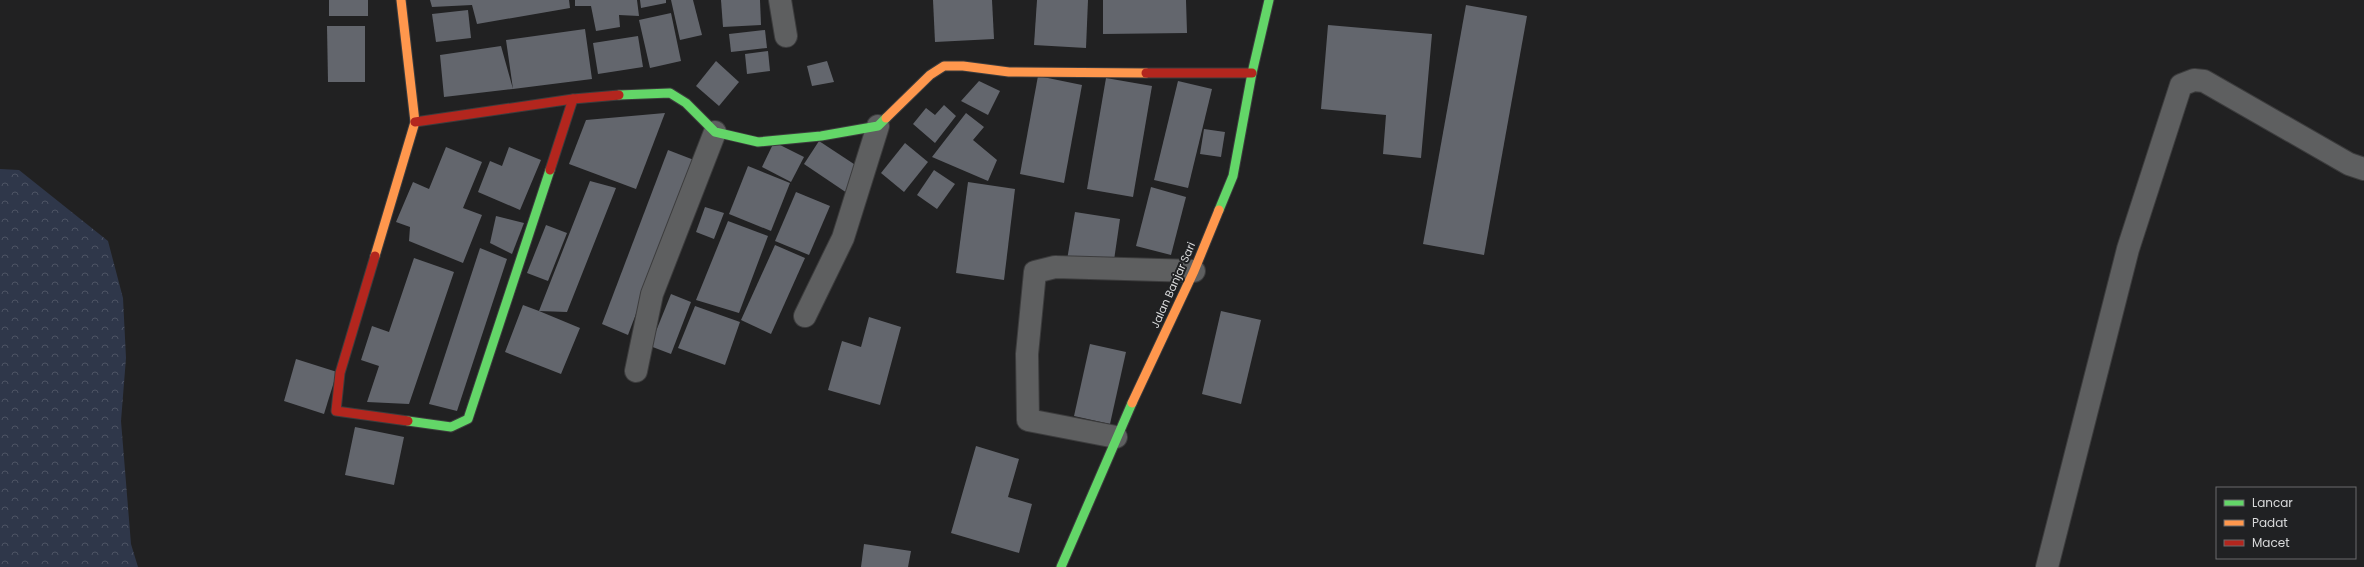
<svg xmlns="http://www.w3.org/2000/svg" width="2364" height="567" font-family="Poppins,sans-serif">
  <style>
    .forest { fill: url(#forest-crowns) }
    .building { fill: #63666d }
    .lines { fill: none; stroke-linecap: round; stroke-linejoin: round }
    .street-casing { stroke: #3c3c3d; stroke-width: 24 }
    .fast-casing { stroke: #3c3c3d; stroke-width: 11 }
    .slow-casing { stroke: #3c3c3d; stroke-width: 11 }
    .jam-casing { stroke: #3c3c3d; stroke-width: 11 }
    .street { stroke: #5e5f60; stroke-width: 22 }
    .fast { stroke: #63d668; stroke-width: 9 }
    .slow { stroke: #ff974d; stroke-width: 9 }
    .jam { stroke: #b3261e; stroke-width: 9 }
    .labels { text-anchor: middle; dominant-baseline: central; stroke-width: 4; stroke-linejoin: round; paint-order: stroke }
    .street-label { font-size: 11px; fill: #d9dadb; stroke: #202123 }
  </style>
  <defs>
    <pattern id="forest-crowns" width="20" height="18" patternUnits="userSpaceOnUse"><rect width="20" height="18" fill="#2f374a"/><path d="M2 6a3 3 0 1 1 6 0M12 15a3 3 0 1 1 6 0" fill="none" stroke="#4d5364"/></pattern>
  </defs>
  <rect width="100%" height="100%" fill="#212122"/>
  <path class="forest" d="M 0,169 L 19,170 L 108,241 L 123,298 L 126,358 L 121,421 L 131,544 L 138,567 L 0,567 Z"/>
  <g class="building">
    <rect x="329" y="0" width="39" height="16"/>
    <path d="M 430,0 L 569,0 L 570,8 L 477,24 L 472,5 L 432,7 Z"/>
    <path d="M 575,0 L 637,0 L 639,16 L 619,15 L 620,27 L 596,31 L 591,6 L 575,6 Z"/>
    <path d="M 640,0 L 666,0 L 666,3 L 641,8 Z"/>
    <path d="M 671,0 L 693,0 L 702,35 L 680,40 Z"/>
    <path d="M 721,0 L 760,0 L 761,25 L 723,27 Z"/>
    <path d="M 933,0 L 992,0 L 994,39 L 935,42 Z"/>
    <path d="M 1037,0 L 1088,0 L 1086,48 L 1034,45 Z"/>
    <path d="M 1103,0 L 1186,0 L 1187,33 L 1103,34 Z"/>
    <path d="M 1466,5 L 1527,16 L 1484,255 L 1423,244 Z"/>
    <path d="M 468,10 L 471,38 L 436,42 L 432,14 Z"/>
    <path d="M 671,13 L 681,61 L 650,68 L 639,20 Z"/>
    <path d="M 1328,25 L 1432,34 L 1421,158 L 1383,154 L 1386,115 L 1321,109 Z"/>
    <path d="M 327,26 L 365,26 L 365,82 L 328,82 Z"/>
    <path d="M 585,29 L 592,79 L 513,89 L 444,97 L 440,55 L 501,46 L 513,89 L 506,40 Z"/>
    <path d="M 765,30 L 767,48 L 731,52 L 729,34 Z"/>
    <path d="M 638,36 L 643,67 L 598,74 L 593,43 Z"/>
    <path d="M 768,51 L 770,71 L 747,74 L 745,54 Z"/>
    <path d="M 716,61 L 739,82 L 719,106 L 696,86 Z"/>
    <path d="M 827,61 L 834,82 L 812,86 L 807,66 Z"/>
    <path d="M 1038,76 L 1082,85 L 1064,183 L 1020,174 Z"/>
    <path d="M 1106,78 L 1152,86 L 1133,197 L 1087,189 Z"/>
    <path d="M 979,81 L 1000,91 L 988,115 L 961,101 Z"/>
    <path d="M 1178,81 L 1212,89 L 1188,188 L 1154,180 Z"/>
    <path d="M 944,105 L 956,116 L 935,143 L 913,124 L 926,108 L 935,115 Z"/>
    <path d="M 665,113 L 636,189 L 569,164 L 586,120 Z"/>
    <path d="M 966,113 L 984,127 L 973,140 L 997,160 L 988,181 L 932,157 Z"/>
    <path d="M 1204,129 L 1225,132 L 1221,157 L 1200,154 Z"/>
    <path d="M 819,141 L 863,170 L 847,193 L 804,164 Z"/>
    <path d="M 774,142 L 804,157 L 791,182 L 762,167 Z"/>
    <path d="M 905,143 L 928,162 L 904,192 L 881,173 Z"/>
    <path d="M 446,147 L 482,162 L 463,208 L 482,215 L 463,263 L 409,241 L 410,227 L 396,222 L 413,182 L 429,189 Z"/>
    <path d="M 509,147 L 541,160 L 520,210 L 478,192 L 490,161 L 502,166 Z"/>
    <path d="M 668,150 L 694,160 L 628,335 L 602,324 Z"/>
    <path d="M 748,166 L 790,183 L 771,231 L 729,214 Z"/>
    <path d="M 934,170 L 955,184 L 937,209 L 917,195 Z"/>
    <path d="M 590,181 L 616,188 L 567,312 L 539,311 L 580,328 L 561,374 L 505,352 L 523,305 L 539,311 Z"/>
    <path d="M 968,182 L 1015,189 L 1004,280 L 956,273 Z"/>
    <path d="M 1151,187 L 1186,197 L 1171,255 L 1136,246 Z"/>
    <path d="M 796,192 L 830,206 L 809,255 L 775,241 Z"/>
    <path d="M 705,207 L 724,213 L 714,239 L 696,232 Z"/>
    <path d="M 1075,212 L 1120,219 L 1113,267 L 1067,260 Z"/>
    <path d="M 496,216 L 524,223 L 512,254 L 490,243 Z"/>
    <path d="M 728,221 L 768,236 L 739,313 L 696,300 Z"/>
    <path d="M 546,225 L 567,233 L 548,281 L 527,273 Z"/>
    <path d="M 775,245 L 805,258 L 771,334 L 741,320 Z"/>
    <path d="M 480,248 L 507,259 L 457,411 L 429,404 Z"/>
    <path d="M 414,258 L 454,272 L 409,404 L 367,402 L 379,366 L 361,360 L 372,326 L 389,332 Z"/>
    <path d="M 671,294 L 691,302 L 671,354 L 650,346 Z"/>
    <path d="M 695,306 L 740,322 L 725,365 L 678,348 Z"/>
    <path d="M 1221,311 L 1261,320 L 1241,404 L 1202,394 Z"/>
    <path d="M 869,317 L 901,327 L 880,405 L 828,390 L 842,341 L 861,347 Z"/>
    <path d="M 1090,344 L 1126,352 L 1110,424 L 1074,416 Z"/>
    <path d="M 296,359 L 337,372 L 324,414 L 284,401 Z"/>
    <path d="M 355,427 L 404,437 L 394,485 L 345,475 Z"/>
    <path d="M 976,446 L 1019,459 L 1008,497 L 1032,504 L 1019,553 L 951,533 Z"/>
    <path d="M 864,544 L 911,551 L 908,567 L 861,567 Z"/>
  </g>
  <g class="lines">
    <g class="street-casing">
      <g id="street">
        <path d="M 780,0 L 786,36"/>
        <path d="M 805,316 L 843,238 L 878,126"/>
        <path d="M 636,371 L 652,294 L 715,132"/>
        <path d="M 1116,437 L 1028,420 L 1027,354 L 1035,272 L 1055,267 L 1194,271"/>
        <path d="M 2047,567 L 2128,249 L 2181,85 L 2194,80 L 2204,81 L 2349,164 L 2364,169"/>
      </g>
    </g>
    <g class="fast-casing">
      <g id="fast">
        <path d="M 619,95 L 670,93 L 686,103 L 715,132 L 758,142 L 821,136 L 878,126 L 886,118"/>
        <path d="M 1219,210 L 1233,176 L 1252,73 L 1269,0"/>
        <path d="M 408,421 L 451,427 L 468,419 L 550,170"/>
        <path d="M 1061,567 L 1132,403"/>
      </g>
    </g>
    <g class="slow-casing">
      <g id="slow">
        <path d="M 886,118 L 930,75 L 944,66 L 963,66 L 1009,72 L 1146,73"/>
        <path d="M 375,256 L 415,122 L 401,0"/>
        <path d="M 1132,403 L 1194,271 L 1219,210"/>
      </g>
    </g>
    <g class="jam-casing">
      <g id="jam">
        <path d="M 1146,73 L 1252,73"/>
        <path d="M 415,122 L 573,99 L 619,95"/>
        <path d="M 550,170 L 573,99"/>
        <path d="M 375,256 L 340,373 L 336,411 L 408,421"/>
      </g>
    </g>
    <use href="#street" class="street"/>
    <use href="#fast" class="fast"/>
    <use href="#slow" class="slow"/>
    <use href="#jam" class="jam"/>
  </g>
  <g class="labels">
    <g class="street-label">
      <text transform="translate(1173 285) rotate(-66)">Jalan Banjar Sari</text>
    </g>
  </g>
  <rect x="2216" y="487" width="140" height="72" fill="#202123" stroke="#6a6b6d"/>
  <rect x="2224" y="500" width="20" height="6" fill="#63d668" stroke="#6a6b6d"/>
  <text x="2252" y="507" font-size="12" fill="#d9dadb">Lancar</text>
  <rect x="2224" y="520" width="20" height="6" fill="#ff974d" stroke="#6a6b6d"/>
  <text x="2252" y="527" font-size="12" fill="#d9dadb">Padat</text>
  <rect x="2224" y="540" width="20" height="6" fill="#b3261e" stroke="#6a6b6d"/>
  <text x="2252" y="547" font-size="12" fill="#d9dadb">Macet</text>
</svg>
